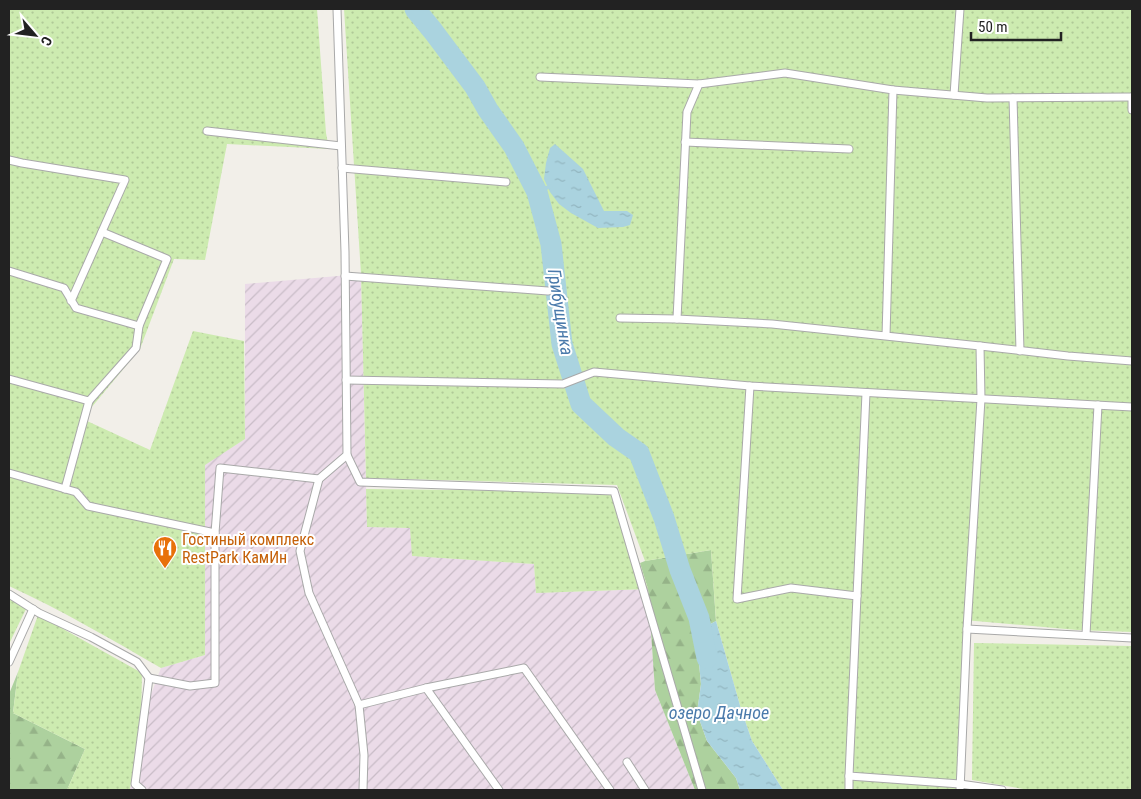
<svg xmlns="http://www.w3.org/2000/svg" width="1141" height="799" font-family="'Roboto Condensed',sans-serif">
  <style>
    .industrial { fill: url(#industrial-furrows) }
    .forest { fill: url(#forest-firs) }
    .garden { fill: url(#garden-dots) }
    .water { fill: url(#water-ripples) }
    .lines { fill: none; stroke-linecap: round; stroke-linejoin: round }
    .stream { stroke: #aad3df; stroke-width: 4 }
    .river { stroke: #aad3df; stroke-width: 21 }
    .lane-casing { stroke: #a9a9a9; stroke-width: 9 }
    .lane { stroke: #fff; stroke-width: 7 }
    .labels { text-anchor: middle; dominant-baseline: central; stroke-width: 4; stroke-linejoin: round; paint-order: stroke }
    .food-label { font-size: 16px; fill: #c56008; stroke: #fff; text-anchor: start }
    .water-label { font-size: 18px; font-style: italic; fill: #4a7aab; stroke: #fff }
  </style>
  <defs>
    <pattern id="industrial-furrows" width="10" height="10" patternUnits="userSpaceOnUse" patternTransform="scale(1.25)"><rect width="10" height="10" fill="#ebdbe8"/><path d="M-1 1l2-2M0 10L10 0M9 11l2-2" fill="none" stroke="#c9bcc7"/></pattern>
    <pattern id="forest-firs" width="22" height="20" patternUnits="userSpaceOnUse" patternTransform="scale(1.25)"><rect width="22" height="20" fill="#add19e"/><path d="M5 1l3.5 6h-7zM16 11l3.5 6h-7z" fill="#95b388"/></pattern>
    <pattern id="garden-dots" width="8" height="8" patternUnits="userSpaceOnUse" patternTransform="scale(1.25)"><rect width="8" height="8" fill="#cdebb0"/><path d="M2 2h.1M6 6h.1" fill="none" stroke="#b0c997" stroke-width="1.8" stroke-linecap="round"/></pattern>
    <pattern id="water-ripples" width="26" height="14" patternUnits="userSpaceOnUse" patternTransform="scale(1.25)"><rect width="26" height="14" fill="#aad3df"/><path d="M2 4q2-2 4 0t4 0M15 11q2-2 4 0t4 0" fill="none" stroke="#92b5bf"/></pattern>
  </defs>
  <rect width="100%" height="100%" fill="#f2efe9"/>
  <path class="industrial" d="M 361,274 L 367,527 L 411,528 L 413,556 L 534,564 L 536,593 L 648,589 L 655,690 L 695,790 L 130,789 L 141,721 L 161,668 L 205,655 L 205,464 L 245,439 L 245,284 Z"/>
  <g class="forest">
    <path d="M 711,550 L 716,621 L 696,632 L 701,684 L 697,713 L 707,741 L 736,778 L 740,790 L 695,790 L 655,690 L 648,589 L 640,563 L 645,561 Z"/>
    <path d="M 18,672 L 13,713 L 85,749 L 67,790 L 9,790 L 9,694 Z"/>
  </g>
  <g class="garden">
    <path d="M 9,9 L 317,9 L 326,133 L 329,149 L 227,144 L 205,260 L 174,259 L 140,349 L 91,408 L 87,421 L 150,450 L 193,331 L 244,341 L 245,439 L 205,465 L 205,655 L 161,668 C 111,639 61,610 9,586 Z"/>
    <path d="M 344,9 L 1132,9 L 1132,632 L 1077,630 L 964,620 L 959,790 L 783,790 L 752,741 L 741,709 L 716,621 L 711,550 L 645,561 L 617,485 L 366,478 L 361,274 Z"/>
    <path d="M 366,489 L 564,491 L 612,495 L 634,545 L 648,589 L 536,593 L 534,564 L 412,556 L 410,528 L 367,527 Z"/>
    <path d="M 9,599 L 27,607 L 9,644 Z"/>
    <path d="M 38,615 L 142,673 L 141,721 L 130,789 L 131,790 L 67,790 L 85,749 L 13,713 L 18,672 Z"/>
    <path d="M 974,643 L 1132,646 L 1132,790 L 1029,790 L 972,780 Z"/>
  </g>
  <g class="water">
    <path d="M 555,144 L 583,169 L 604,211 L 627,211 L 633,215 L 630,225 L 623,227 L 598,228 L 571,213 L 559,204 L 550,192 L 544,179 L 546,163 L 550,148 Z"/>
    <path d="M 716,621 L 741,709 L 752,741 L 783,790 L 740,790 L 736,778 L 707,741 L 697,713 L 701,684 L 696,632 Z"/>
  </g>
  <g class="lines">
    <path class="stream" d="M 537,192 L 551,186"/>
    <path class="river" d="M 415,9 L 433,31 L 475,87 L 488,110 L 514,147 L 537,192 L 551,244 L 562,344 L 581,404 L 616,437 L 639,453 L 664,518 L 680,570 L 699,618 L 707,658"/>
    <g class="lane-casing">
      <g id="lane">
        <path d="M 337,9 L 345,252 L 347,455 L 319,479 L 300,551 L 309,593 L 359,705 L 364,755 L 363,790"/>
        <path d="M 540,77 L 699,84"/>
        <path d="M 893,90 L 987,98 L 1132,97"/>
        <path d="M 954,95 L 960,9"/>
        <path d="M 1132,97 L 1132,110"/>
        <path d="M 1013,98 L 1020,351"/>
        <path d="M 207,131 L 341,146"/>
        <path d="M 685,142 L 849,149"/>
        <path d="M 9,160 L 22,163 L 125,180 L 71,301"/>
        <path d="M 342,168 L 506,182"/>
        <path d="M 102,232 L 167,259 L 139,326"/>
        <path d="M 9,271 L 64,288 L 76,308 L 139,326 L 136,348 L 89,401 L 9,379"/>
        <path d="M 345,276 L 548,291"/>
        <path d="M 620,318 L 677,319"/>
        <path d="M 886,336 L 893,90 L 785,73 L 699,84 L 687,112 L 677,319 L 772,324 L 980,346 L 981,399 L 967,629 L 960,790"/>
        <path d="M 980,346 L 1068,356 L 1132,361"/>
        <path d="M 346,380 L 563,384 L 594,372 L 750,386 L 1132,407"/>
        <path d="M 750,386 L 737,599 L 791,588 L 857,596"/>
        <path d="M 866,393 L 849,776 L 960,784 L 1002,790"/>
        <path d="M 347,455 L 360,482 L 614,491 L 702,790"/>
        <path d="M 9,473 L 76,492 L 88,506 L 215,533"/>
        <path d="M 65,489 L 89,401"/>
        <path d="M 9,594 L 39,613 L 91,637 L 137,662 L 149,678"/>
        <path d="M 967,629 L 1132,638"/>
        <path d="M 1086,635 L 1098,405"/>
        <path d="M 9,662 L 33,609"/>
        <path d="M 359,705 L 426,688"/>
        <path d="M 627,762 L 645,790"/>
        <path d="M 142,790 L 135,784 L 149,678 L 190,686 L 215,683 L 215,533 L 220,468 L 319,479"/>
        <path d="M 499,790 L 426,688 L 524,668 L 610,790"/>
        <path d="M 849,790 L 849,776"/>
      </g>
    </g>
    <use href="#lane" class="lane"/>
  </g>
  <defs>
    <g id="restaurant-pin" transform="scale(1.25)"><path d="M0 17L-7.5 6A9.5 9.5 0 1 1 7.5 6Z" fill="#e8710a" stroke="#fff"/><path d="M-5-6h1v4h1v-4h1v4h1v-4h1v5L-1.5 .5V6h-2V.5L-5-1ZM5-6V6H3V1.5H1.5Q1.5-4 5-6Z" fill="#fff"/></g>
  </defs>
  <g fill-rule="evenodd">
    <use href="#restaurant-pin" x="165" y="548"/>
  </g>
  <g class="labels">
    <g class="food-label">
      <text x="182" y="539">Гостиный комплекс<tspan x="182" dy="18">RestPark КамИн</tspan></text>
    </g>
    <g class="water-label">
      <text transform="translate(561 312) rotate(81)">Грибущинка</text>
      <text x="719" y="712">озеро Дачное</text>
    </g>
  </g>
  <rect width="1141" height="799" fill="none" stroke="#222222" stroke-width="20"/>
  <g transform="translate(35 35) rotate(118)" stroke="#ffffff" stroke-width="4" paint-order="stroke">
  <path d="M0-4L9 19L0 12L-9 19Z" fill="#222222"/>
  <text y="-8" font-size="14" font-weight="bold" text-anchor="middle" fill="#222222">С</text>
  </g>
  <path d="M971 32v8h90v-8" fill="none" stroke="#222222" stroke-width="2.5"/>
  <text x="978" y="32" font-size="15" fill="#222222" stroke="#ffffff" stroke-width="4" paint-order="stroke">50 m</text>
</svg>
